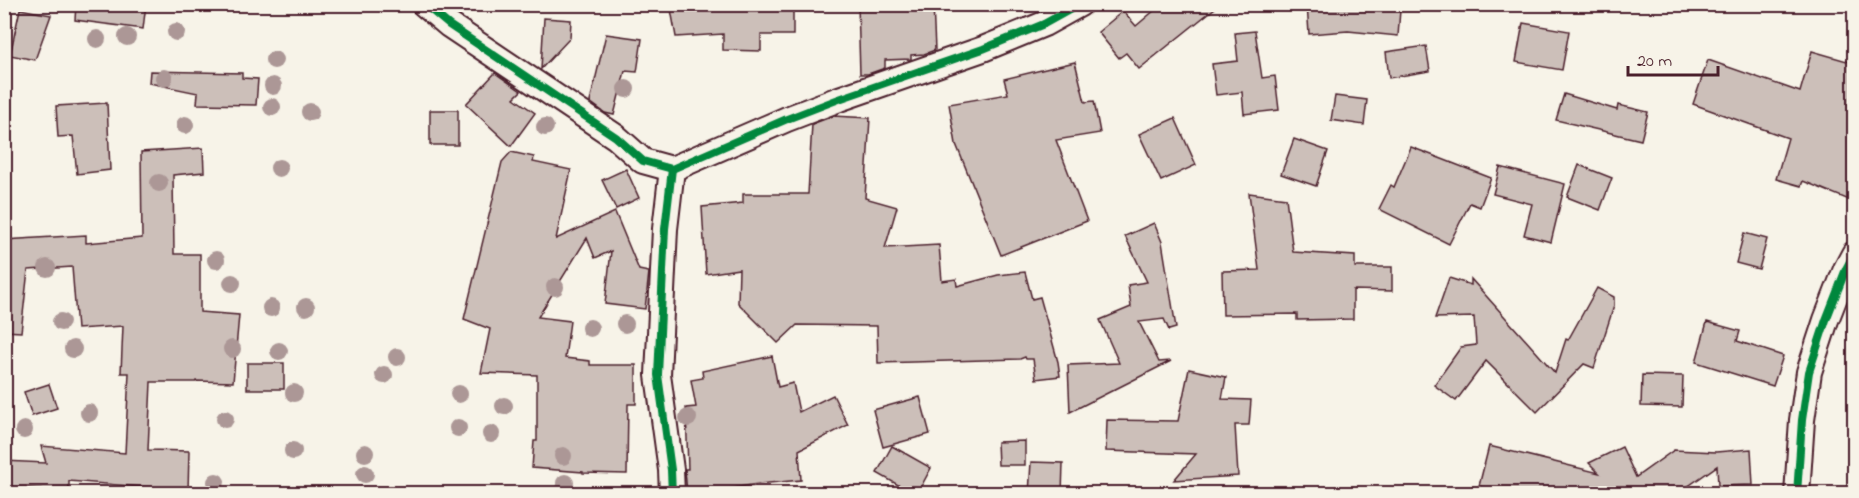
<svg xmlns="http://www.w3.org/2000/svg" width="1859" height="498" font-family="'Indie Flower',sans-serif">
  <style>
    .building { fill: #ccbfb9; stroke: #4a1f2b; stroke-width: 1.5 }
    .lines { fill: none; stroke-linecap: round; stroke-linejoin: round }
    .street-casing { stroke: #4a1f2b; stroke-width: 28 }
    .street { stroke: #f7f3e8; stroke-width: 24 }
    .cycleway-casing { stroke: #f7f3e8; stroke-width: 11 }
    .cycleway { stroke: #00873e; stroke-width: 8 }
    .tree { fill: #ac9796 }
  </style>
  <rect width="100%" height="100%" fill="#f7f3e8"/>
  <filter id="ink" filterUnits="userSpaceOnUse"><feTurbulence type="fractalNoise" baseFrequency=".0167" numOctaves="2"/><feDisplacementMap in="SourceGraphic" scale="12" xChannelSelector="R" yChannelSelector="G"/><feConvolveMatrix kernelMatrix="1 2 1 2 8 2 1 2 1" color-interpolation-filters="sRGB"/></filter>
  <g filter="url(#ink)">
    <g class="building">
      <path d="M 76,4 L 146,4 L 143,29 L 75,20 Z"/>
      <path d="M 670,4 L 793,4 L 793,35 L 761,35 L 761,51 L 723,50 L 723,34 L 676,37 Z"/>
      <path d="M 858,4 L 933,4 L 935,50 L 924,54 L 911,55 L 911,59 L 885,60 L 885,68 L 868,74 L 860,74 Z"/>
      <path d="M 1162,4 L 1220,4 L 1139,69 L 1126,53 L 1119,58 L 1098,32 L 1123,11 L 1136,26 Z"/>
      <path d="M 1307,4 L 1360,4 L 1360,6 L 1400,10 L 1398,36 L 1348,31 L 1309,34 Z"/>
      <path d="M 20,9 L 51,15 L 35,60 L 10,55 Z"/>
      <path d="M 544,18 L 571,20 L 570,38 L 541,69 Z"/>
      <path d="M 1523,23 L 1569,31 L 1562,70 L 1516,62 Z"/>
      <path d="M 1255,31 L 1262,78 L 1275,76 L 1279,110 L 1244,114 L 1242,92 L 1216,95 L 1212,64 L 1238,61 L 1235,33 Z"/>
      <path d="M 606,34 L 642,39 L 637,72 L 625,71 L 614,115 L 605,113 L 590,102 Z"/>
      <path d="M 1426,46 L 1430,71 L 1389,78 L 1386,52 Z"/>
      <path d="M 1812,51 L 1854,63 L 1854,202 L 1803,181 L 1801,186 L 1776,179 L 1788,138 L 1693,104 L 1708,60 L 1800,92 Z"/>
      <path d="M 1075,62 L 1085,102 L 1094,101 L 1100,133 L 1056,140 L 1087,221 L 1001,255 L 956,144 L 949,104 L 1008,94 L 1004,79 Z"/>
      <path d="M 150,71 L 242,73 L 242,78 L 258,79 L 256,105 L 197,104 L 198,93 L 149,83 Z"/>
      <path d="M 495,73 L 521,91 L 514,98 L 535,113 L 511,146 L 466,104 Z"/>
      <path d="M 1564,94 L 1617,110 L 1618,105 L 1648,112 L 1641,140 L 1556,120 Z"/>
      <path d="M 1335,96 L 1367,100 L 1364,125 L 1331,120 Z"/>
      <path d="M 107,103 L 110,170 L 77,174 L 73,136 L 58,137 L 56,106 Z"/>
      <rect x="430" y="110" width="28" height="35"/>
      <path d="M 833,116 L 870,118 L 865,198 L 897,207 L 885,248 L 939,245 L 942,281 L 956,279 L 957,286 L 998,275 L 1025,272 L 1032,299 L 1040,297 L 1058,362 L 1060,376 L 1036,379 L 1033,359 L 1026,359 L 1025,357 L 1020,359 L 878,363 L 877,326 L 797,325 L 778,343 L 738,303 L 739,269 L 706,274 L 702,207 L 743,203 L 743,194 L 808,194 L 812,124 Z"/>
      <path d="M 1175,118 L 1196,165 L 1161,181 L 1139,134 Z"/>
      <path d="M 1294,139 L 1328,151 L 1316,186 L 1281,174 Z"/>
      <path d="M 1411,147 L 1491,178 L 1480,207 L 1470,203 L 1449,244 L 1379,209 L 1391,185 L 1394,187 Z"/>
      <path d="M 203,148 L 204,172 L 173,175 L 174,254 L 200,254 L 200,312 L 239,315 L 233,382 L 196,381 L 196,382 L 151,382 L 148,450 L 189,451 L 188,492 L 154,491 L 154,488 L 69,481 L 69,494 L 41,494 L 41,489 L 4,487 L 4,461 L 46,463 L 41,446 L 125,453 L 129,373 L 121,373 L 123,326 L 77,329 L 72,267 L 28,270 L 21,332 L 4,331 L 4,240 L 86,235 L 86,243 L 142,238 L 141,152 Z"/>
      <path d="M 511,152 L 534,157 L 533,162 L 571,170 L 556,239 L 615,212 L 639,270 L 649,272 L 645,309 L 605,304 L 611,251 L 595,258 L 587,238 L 538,317 L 570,321 L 565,358 L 590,361 L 590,365 L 636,365 L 636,404 L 628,404 L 627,474 L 583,473 L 583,472 L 532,468 L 534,441 L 537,441 L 537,375 L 481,373 L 490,329 L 464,319 L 502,162 Z"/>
      <path d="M 1579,165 L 1612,178 L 1600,210 L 1567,197 Z"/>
      <path d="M 1500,167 L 1565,184 L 1551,242 L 1524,235 L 1532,204 L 1493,194 Z"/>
      <path d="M 626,169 L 639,198 L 616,209 L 602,180 Z"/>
      <path d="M 1249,193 L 1286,198 L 1293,252 L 1355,256 L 1355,267 L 1392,267 L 1392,291 L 1353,290 L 1353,319 L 1297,320 L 1297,314 L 1223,315 L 1222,271 L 1259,270 Z"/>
      <path d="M 1154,223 L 1162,242 L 1176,328 L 1169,330 L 1164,319 L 1139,322 L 1159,362 L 1171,361 L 1070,412 L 1068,365 L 1119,363 L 1100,320 L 1131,307 L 1128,285 L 1147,282 L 1125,236 Z"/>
      <path d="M 1744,233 L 1767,239 L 1759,269 L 1736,263 Z"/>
      <path d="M 1449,278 L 1471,285 L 1471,279 L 1555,373 L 1566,339 L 1568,340 L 1597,288 L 1614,297 L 1614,306 L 1594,368 L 1584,364 L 1537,412 L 1486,361 L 1456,401 L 1434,385 L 1461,347 L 1476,345 L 1474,317 L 1435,318 Z"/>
      <path d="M 1707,322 L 1740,331 L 1737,341 L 1783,356 L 1773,386 L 1696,362 Z"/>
      <path d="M 772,356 L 778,387 L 793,383 L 799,412 L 833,395 L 848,425 L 799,450 L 801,480 L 758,484 L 715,491 L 715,494 L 687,494 L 685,469 L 688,469 L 686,408 L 696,407 L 691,380 L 703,378 L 702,371 Z"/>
      <rect x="247" y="363" width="37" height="26"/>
      <path d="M 1189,369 L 1226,377 L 1222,399 L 1251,400 L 1249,425 L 1235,425 L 1238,476 L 1174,480 L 1196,454 L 1106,451 L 1107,420 L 1178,421 Z"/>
      <path d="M 1642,375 L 1683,376 L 1682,407 L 1641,406 Z"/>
      <path d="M 49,384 L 57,408 L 32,416 L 24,392 Z"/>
      <path d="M 920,397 L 930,434 L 883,447 L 873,410 Z"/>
      <path d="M 1025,441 L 1025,465 L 998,465 L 997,442 Z"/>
      <path d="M 892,446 L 931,468 L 917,494 L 914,494 L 877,473 Z"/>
      <path d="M 1489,446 L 1599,473 L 1589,463 L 1622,447 L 1636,477 L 1674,450 L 1716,452 L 1751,449 L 1753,485 L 1718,486 L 1717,466 L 1677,494 L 1508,494 L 1479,486 Z"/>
      <path d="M 1031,462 L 1063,463 L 1062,494 L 1029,494 Z"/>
    </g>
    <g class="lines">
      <g class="street-casing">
        <g id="street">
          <path d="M 424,4 L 449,25 L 616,137 L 643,161 L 672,169 L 787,119 L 839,99 L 983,49 L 1044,24 L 1080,4"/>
          <path d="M 672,494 L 671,470 L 658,375 L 665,229 L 672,169"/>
          <path d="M 1797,494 L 1802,420 L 1809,372 L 1826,320 L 1846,269 L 1854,254"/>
        </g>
      </g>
      <use href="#street" class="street"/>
      <g class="cycleway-casing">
        <g id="cycleway">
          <path d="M 424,4 L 449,25 L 616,137 L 643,161 L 672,169 L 787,119 L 839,99 L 983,49 L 1044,24 L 1080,4"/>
          <path d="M 672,494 L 671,470 L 658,375 L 665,229 L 672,169"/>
          <path d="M 1797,494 L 1802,420 L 1809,372 L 1826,320 L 1846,269 L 1854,254"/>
        </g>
      </g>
      <use href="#cycleway" class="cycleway"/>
    </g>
    <g class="tree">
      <circle cx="176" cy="32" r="9"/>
      <circle cx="127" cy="37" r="9"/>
      <circle cx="97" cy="39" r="9"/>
      <circle cx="274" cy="60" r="9"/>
      <circle cx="164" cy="78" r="9"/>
      <circle cx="273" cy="86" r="9"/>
      <circle cx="626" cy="89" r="9"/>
      <circle cx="272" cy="107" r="9"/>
      <circle cx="310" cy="112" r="9"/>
      <circle cx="185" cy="125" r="9"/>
      <circle cx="545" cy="127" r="9"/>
      <circle cx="279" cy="168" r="9"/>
      <circle cx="159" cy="183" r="9"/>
      <circle cx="216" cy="260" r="9"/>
      <circle cx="47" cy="268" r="9"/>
      <circle cx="232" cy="283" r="9"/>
      <circle cx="555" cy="287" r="9"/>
      <circle cx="306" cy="307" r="9"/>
      <circle cx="271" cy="308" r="9"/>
      <circle cx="61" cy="322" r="9"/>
      <circle cx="625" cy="324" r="9"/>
      <circle cx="590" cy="328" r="9"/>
      <circle cx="73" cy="349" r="9"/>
      <circle cx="232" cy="349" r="9"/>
      <circle cx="279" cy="351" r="9"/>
      <circle cx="397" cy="357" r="9"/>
      <circle cx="384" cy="375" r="9"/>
      <circle cx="294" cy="393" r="9"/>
      <circle cx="459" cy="394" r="9"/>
      <circle cx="504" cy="406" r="9"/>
      <circle cx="89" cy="413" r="9"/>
      <circle cx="688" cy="418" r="9"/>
      <circle cx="225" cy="419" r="9"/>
      <circle cx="458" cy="428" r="9"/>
      <circle cx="24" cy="430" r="9"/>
      <circle cx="491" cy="434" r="9"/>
      <circle cx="293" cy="451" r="9"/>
      <circle cx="365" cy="453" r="9"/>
      <circle cx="563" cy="456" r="9"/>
      <circle cx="365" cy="474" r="9"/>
      <circle cx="216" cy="482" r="9"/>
      <circle cx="565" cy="483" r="9"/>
    </g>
  </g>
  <rect width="1859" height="498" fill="none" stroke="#f7f3e8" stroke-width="24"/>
  <rect x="12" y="12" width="1835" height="474" fill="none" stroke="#4a1f2b" stroke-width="2" filter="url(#ink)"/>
  <path d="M1628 66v9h90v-9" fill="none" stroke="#4a1f2b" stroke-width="3"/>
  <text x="1637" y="66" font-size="18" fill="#4a1f2b" stroke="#f7f3e8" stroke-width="4.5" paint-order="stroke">20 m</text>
</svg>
